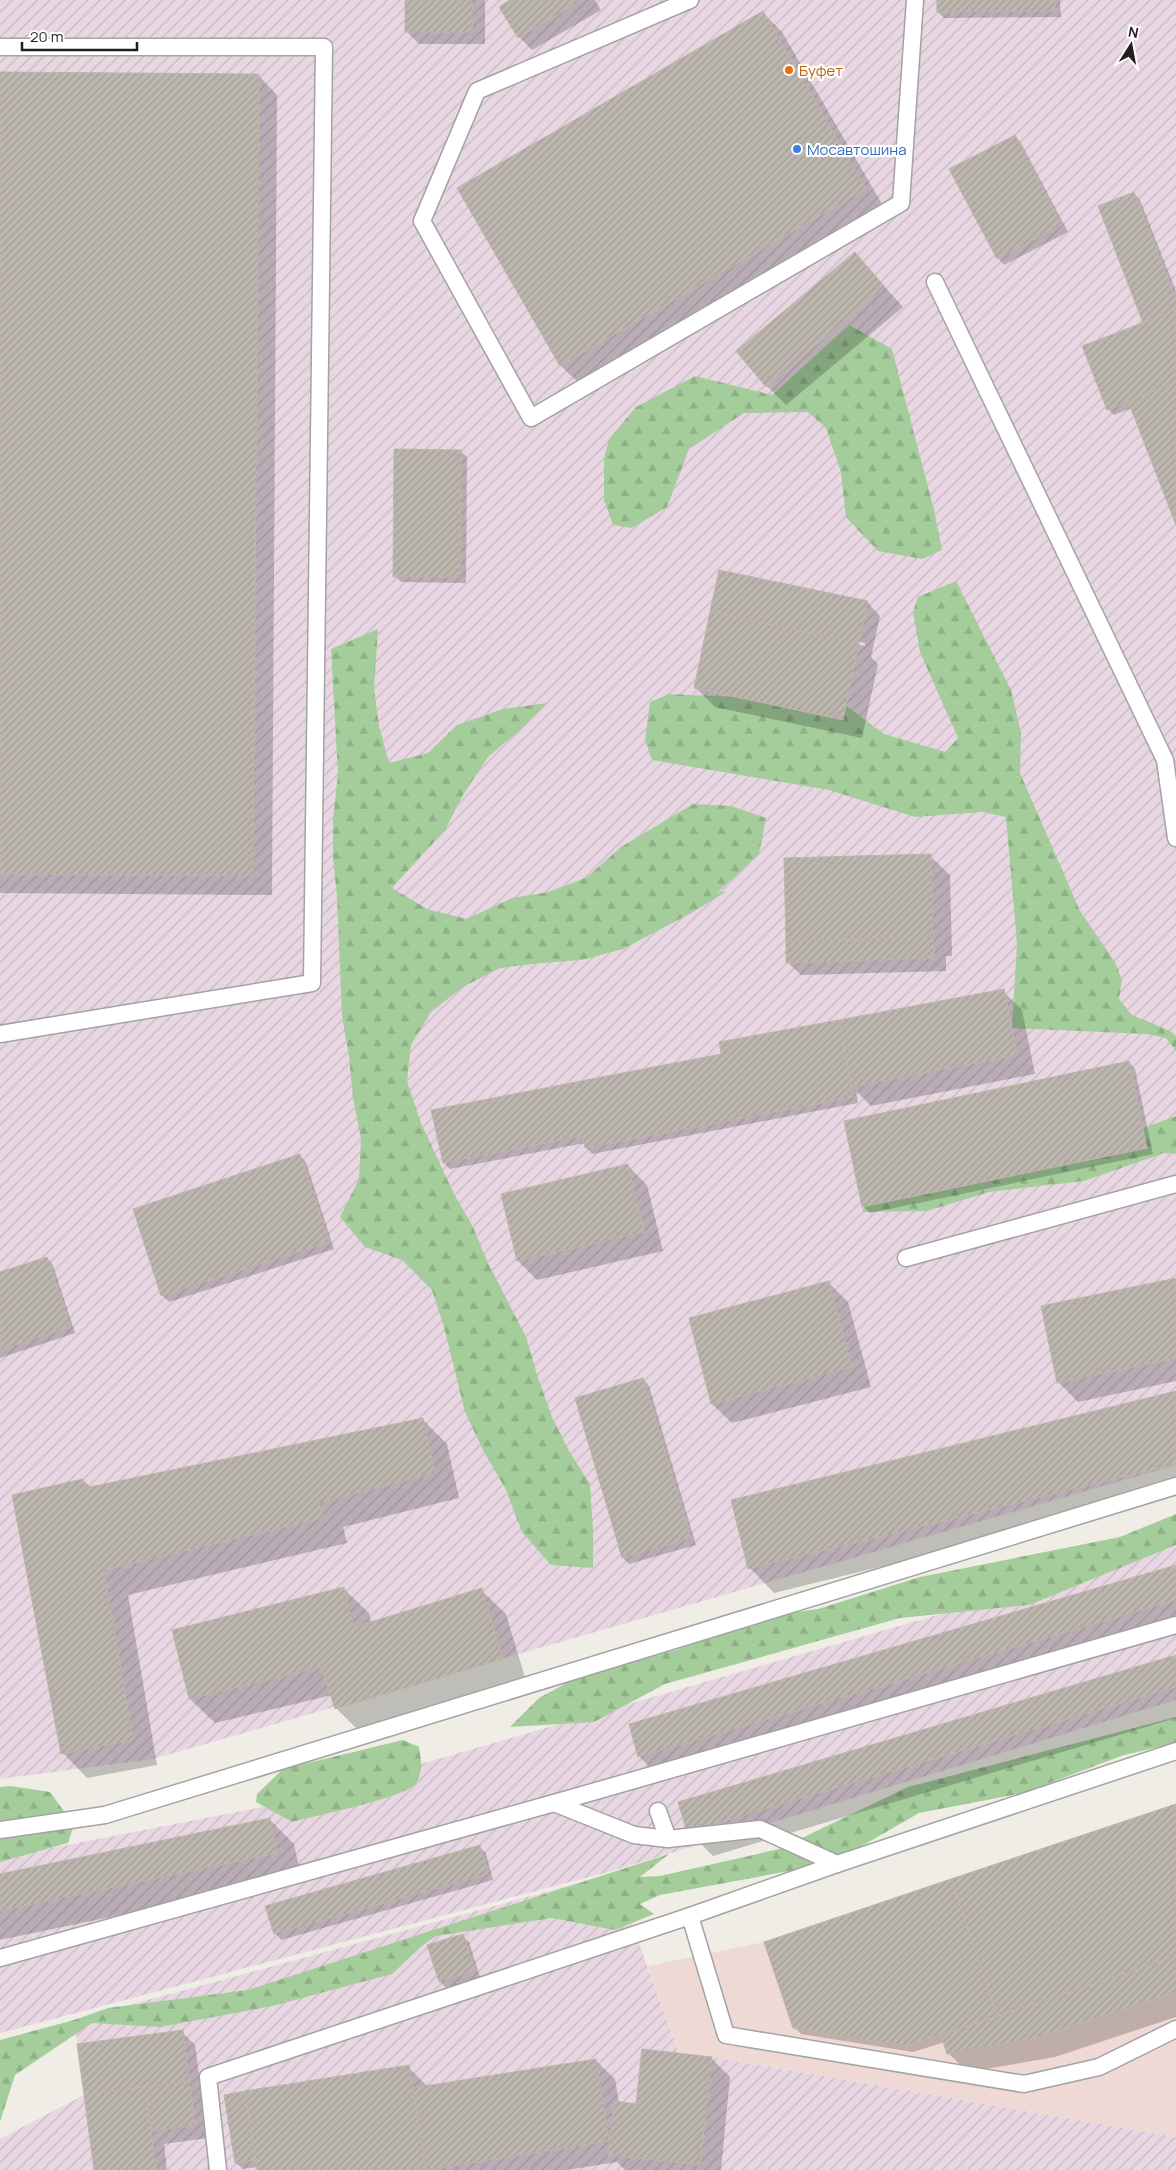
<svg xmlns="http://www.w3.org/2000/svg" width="1176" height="2170" font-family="Manrope,sans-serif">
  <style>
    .commercial { fill: #efd9d5 }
    .industrial { fill: url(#industrial-furrows) }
    .forest { fill: url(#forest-firs) }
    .shadow { fill: #0003; fill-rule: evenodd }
    .building { fill: url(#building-hatch); stroke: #c0b5a8 }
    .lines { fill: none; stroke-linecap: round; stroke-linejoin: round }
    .lane-casing { stroke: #a3a3a3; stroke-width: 19 }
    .lane { stroke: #fff; stroke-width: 16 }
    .food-dot { fill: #e8710a; stroke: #fff; stroke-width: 2 }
    .shop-dot { fill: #3f7fe0; stroke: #fff; stroke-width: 2 }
    .labels { text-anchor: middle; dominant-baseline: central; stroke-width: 4.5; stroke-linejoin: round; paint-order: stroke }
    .food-label { font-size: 15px; fill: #c56008; stroke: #fff; text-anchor: start }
    .shop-label { font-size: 15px; fill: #366cbe; stroke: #fff; text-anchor: start }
  </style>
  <defs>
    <pattern id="industrial-furrows" width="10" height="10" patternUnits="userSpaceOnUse" patternTransform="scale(1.25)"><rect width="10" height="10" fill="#e8d7e3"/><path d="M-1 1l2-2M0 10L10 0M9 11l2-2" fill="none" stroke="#c7b8c2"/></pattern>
    <pattern id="forest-firs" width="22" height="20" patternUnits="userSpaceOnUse" patternTransform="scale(1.25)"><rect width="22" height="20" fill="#a4cd9b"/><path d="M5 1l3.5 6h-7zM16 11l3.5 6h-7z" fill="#8db085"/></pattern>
    <pattern id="building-hatch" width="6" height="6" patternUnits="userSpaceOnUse" patternTransform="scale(1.25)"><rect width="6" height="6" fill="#bcb6ae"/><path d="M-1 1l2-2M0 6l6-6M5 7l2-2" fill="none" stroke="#a19c95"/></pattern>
  </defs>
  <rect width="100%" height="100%" fill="#efede5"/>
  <path class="commercial" d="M 1176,1804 L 1176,2137 L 712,2057 L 679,2054 L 648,1966 L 764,1942 Z"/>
  <g class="industrial">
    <path d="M 0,0 L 1176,0 L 1176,1465 L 153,1759 L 0,1779 Z"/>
    <path d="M 1176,1546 L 1176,1700 L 615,1870 L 0,2033 L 0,1858 L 293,1801 Z"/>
    <path d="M 616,1873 L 636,1935 L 679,2054 L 712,2057 L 1176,2137 L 1176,2170 L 0,2170 L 0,2139 L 84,2095 L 74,2020 Z"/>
  </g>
  <g class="forest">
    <path d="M 849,325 L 892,349 L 934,510 L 942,550 L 922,559 L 878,551 L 846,517 L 841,472 L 826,428 L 808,412 L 744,413 L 689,449 L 667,507 L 632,528 L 613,525 L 604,500 L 604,459 L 609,439 L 636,407 L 695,376 L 772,395 Z"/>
    <path d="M 956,581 L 1011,690 L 1021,733 L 1020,773 L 1080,911 L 1115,962 L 1122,980 L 1119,999 L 1132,1015 L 1170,1031 L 1176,1036 L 1176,1051 L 1166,1038 L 1147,1034 L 1012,1028 L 1017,944 L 1006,817 L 982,812 L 915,817 L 829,790 L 652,760 L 645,740 L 650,702 L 669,694 L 736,697 L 775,690 L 833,696 L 884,734 L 945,752 L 958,738 L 920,652 L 913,612 L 918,597 Z"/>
    <path d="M 378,629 L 374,688 L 379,726 L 389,763 L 428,753 L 457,725 L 503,709 L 547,703 L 519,731 L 488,757 L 463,795 L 445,830 L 392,888 L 427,909 L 466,919 L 512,898 L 548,892 L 586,878 L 621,847 L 693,804 L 731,806 L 766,818 L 759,854 L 717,893 L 727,891 L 693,912 L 623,949 L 582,960 L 542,963 L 500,968 L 463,987 L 431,1012 L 411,1045 L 407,1081 L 421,1123 L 454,1194 L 473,1227 L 488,1263 L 526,1337 L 538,1378 L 552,1417 L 569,1451 L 590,1484 L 593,1529 L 593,1568 L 551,1565 L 522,1532 L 506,1490 L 483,1450 L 465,1412 L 444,1327 L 432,1290 L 402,1260 L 365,1247 L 340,1217 L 359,1179 L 361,1139 L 353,1098 L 349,1056 L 342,1016 L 337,897 L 333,858 L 333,819 L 338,774 L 331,649 Z"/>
    <path d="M 1176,1116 L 1176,1154 L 1164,1153 L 1084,1181 L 989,1192 L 927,1211 L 862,1212 L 869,1193 L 1121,1136 Z"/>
    <path d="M 1176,1514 L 1176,1545 L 1029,1605 L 900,1618 L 665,1684 L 594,1722 L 510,1727 L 539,1698 L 574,1679 L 679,1649 L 753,1618 L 818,1609 L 920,1577 L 1120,1537 Z"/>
    <path d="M 1176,1717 L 1176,1743 L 1124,1755 L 1023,1793 L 919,1813 L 832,1863 L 660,1895 L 640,1904 L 654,1914 L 615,1930 L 552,1918 L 436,1936 L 423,1945 L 392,1974 L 272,2006 L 160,2027 L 92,2023 L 15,2075 L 0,2122 L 0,2040 L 74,2020 L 108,2008 L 248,1990 L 669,1854 L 640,1877 L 660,1876 L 779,1849 L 908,1787 Z"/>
    <path d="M 403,1740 L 419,1747 C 421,1761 424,1771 415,1784 C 405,1798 313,1816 292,1822 L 256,1802 L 257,1794 L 283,1769 Z"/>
    <path d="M 11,1786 L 50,1792 L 74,1825 L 68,1843 L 0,1862 L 0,1787 Z"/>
  </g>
  <g class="shadow">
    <path d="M 406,0 L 485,0 L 485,44 L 419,44 L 406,31 Z"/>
    <path d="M 512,0 L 595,0 L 601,10 L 532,50 L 519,37 L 501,7 Z"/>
    <path d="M 938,0 L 1060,0 L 1061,17 L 944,18 L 938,12 Z"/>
    <path d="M 763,13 L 782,32 L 885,209 L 581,385 L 561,366 L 458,189 Z"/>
    <path d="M 0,73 L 258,75 L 277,95 L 272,895 L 0,893 Z"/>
    <path d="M 1014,136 L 1021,143 L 1068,232 L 1004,265 L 998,258 Z"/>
    <path d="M 1134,193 L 1140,200 L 1176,291 L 1176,521 L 1132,408 L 1114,415 L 1108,409 L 1145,323 Z"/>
    <path d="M 854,253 L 903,307 L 786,405 L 767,386 Z"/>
    <path d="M 460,451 L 467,457 L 466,583 L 401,582 L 395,576 Z"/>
    <path d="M 720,571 L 867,602 L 880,616 L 871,657 L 878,664 L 862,738 L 715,707 L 696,688 ZM 725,613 L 865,643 L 865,646 L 725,616 Z"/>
    <path d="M 930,856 L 950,875 L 952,956 L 946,956 L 946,971 L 801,975 L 787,962 Z"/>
    <path d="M 1003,991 L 1022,1010 L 1035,1074 L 871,1106 L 856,1091 L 858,1103 L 592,1154 L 586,1147 L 585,1143 L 450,1169 L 444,1163 L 722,1055 Z"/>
    <path d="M 1129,1062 L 1135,1069 L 1153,1154 L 870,1213 L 863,1206 Z"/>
    <path d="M 300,1156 L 306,1162 L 334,1249 L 169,1302 L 162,1295 Z"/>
    <path d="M 627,1165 L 647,1185 L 663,1251 L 537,1280 L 518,1261 Z"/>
    <path d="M 47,1258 L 53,1265 L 75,1333 L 0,1358 L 0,1273 Z"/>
    <path d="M 1176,1279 L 1176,1381 L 1078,1402 L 1059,1383 Z"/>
    <path d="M 829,1283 L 848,1302 L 871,1387 L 732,1423 L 712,1404 Z"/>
    <path d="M 643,1379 L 649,1386 L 696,1545 L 629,1564 L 623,1558 Z"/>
    <path d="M 1176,1392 L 1176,1494 L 774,1593 L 750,1568 Z"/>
    <path d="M 422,1419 L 447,1444 L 459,1498 L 343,1527 L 347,1543 L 128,1595 L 157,1765 L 87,1778 L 63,1753 L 83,1480 L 91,1488 Z"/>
    <path d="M 1176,1566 L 1176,1631 L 663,1781 L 639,1756 Z"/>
    <path d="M 344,1589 L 369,1613 L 371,1623 L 481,1590 L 506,1614 L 527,1684 L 361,1733 L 336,1708 L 332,1695 L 215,1723 L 190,1699 Z"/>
    <path d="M 1176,1656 L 1176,1718 L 713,1856 L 688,1831 Z"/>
    <path d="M 1176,1805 L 1176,2017 L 1055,2057 L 968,2072 L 948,2053 L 945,2042 L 913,2052 L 801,2034 L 794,2027 ZM 994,2011 L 1000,2017 L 997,2017 L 993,2012 Z"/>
    <path d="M 269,1819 L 294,1844 L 301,1877 L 0,1940 L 0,1875 Z"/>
    <path d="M 479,1847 L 486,1853 L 493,1880 L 281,1940 L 275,1933 Z"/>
    <path d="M 463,1936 L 469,1942 L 480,1977 L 446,1988 L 440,1981 Z"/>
    <path d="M 182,2032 L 195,2045 L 208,2138 L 164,2144 L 167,2170 L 96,2170 L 79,2045 Z"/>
    <path d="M 711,2058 L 730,2077 L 721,2170 L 625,2170 L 617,2162 L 568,2170 L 259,2170 L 258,2167 L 243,2169 L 236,2163 L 408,2067 L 428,2087 L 595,2060 L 615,2079 L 619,2103 L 637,2105 Z"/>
  </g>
  <g class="building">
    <rect x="405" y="0" width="67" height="32"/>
    <path d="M 510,0 L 582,0 L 518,38 L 499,7 Z"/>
    <path d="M 937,0 L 1055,0 L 1055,11 L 937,12 Z"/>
    <path d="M 763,11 L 866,189 L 560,366 L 457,188 Z"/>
    <path d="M 0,72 L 259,74 L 253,876 L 0,874 Z"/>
    <path d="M 1015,135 L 1062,225 L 997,259 L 949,169 Z"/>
    <path d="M 1134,192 L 1176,299 L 1176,310 L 1143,323 L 1098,206 Z"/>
    <path d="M 855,252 L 885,287 L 766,387 L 736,351 Z"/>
    <path d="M 1176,310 L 1176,382 L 1107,410 L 1082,346 Z"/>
    <path d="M 1176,382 L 1176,525 L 1128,401 Z"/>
    <path d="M 394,449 L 461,450 L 460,577 L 393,577 Z"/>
    <path d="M 719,570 L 868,601 L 859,643 L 710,612 Z"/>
    <path d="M 710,612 L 859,643 L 843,720 L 694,688 Z"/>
    <path d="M 931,854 L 933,937 L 786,941 L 784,858 Z"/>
    <path d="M 933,937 L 934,958 L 786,963 L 786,941 Z"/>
    <path d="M 1004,989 L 1017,1055 L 851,1087 L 839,1020 Z"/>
    <path d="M 839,1020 L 853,1097 L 585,1148 L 582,1136 L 443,1163 L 431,1110 L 721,1054 L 719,1042 Z"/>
    <path d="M 1129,1061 L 1147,1148 L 862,1207 L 844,1121 Z"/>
    <path d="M 300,1154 L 329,1242 L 161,1296 L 133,1209 Z"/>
    <path d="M 628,1164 L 644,1232 L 517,1261 L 501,1194 Z"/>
    <path d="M 47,1257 L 70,1327 L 0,1350 L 0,1272 Z"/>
    <path d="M 1176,1278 L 1176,1358 L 1057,1383 L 1041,1306 Z"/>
    <path d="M 829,1281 L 852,1367 L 711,1404 L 689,1318 Z"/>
    <path d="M 643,1378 L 691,1538 L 622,1558 L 575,1398 Z"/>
    <path d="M 1176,1391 L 1176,1464 L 748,1569 L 731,1500 Z"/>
    <path d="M 423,1418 L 435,1473 L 319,1503 L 323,1518 L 104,1570 L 133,1740 L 61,1754 L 12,1495 L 83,1479 L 85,1488 Z"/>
    <path d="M 1176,1565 L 1176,1600 L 638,1757 L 629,1724 Z"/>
    <path d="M 344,1587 L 354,1627 L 482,1588 L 503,1659 L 335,1709 L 321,1667 L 189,1699 L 172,1630 Z"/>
    <path d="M 1176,1655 L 1176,1687 L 687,1832 L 678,1802 Z"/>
    <path d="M 1176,1804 L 1176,1956 L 997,2016 L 951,1879 Z"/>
    <path d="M 270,1818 L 277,1853 L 0,1911 L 0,1874 Z"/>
    <path d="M 480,1845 L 488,1874 L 274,1934 L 265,1906 Z"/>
    <path d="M 951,1879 L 997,2016 L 906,2046 L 793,2028 L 764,1942 Z"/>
    <path d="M 463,1934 L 475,1970 L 439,1982 L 427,1945 Z"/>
    <path d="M 1176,1956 L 1176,1992 L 1036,2038 L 947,2054 L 941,2035 Z"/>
    <path d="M 183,2030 L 189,2081 L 84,2095 L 77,2044 Z"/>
    <path d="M 642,2049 L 712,2057 L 700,2165 L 608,2155 L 614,2101 L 636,2104 Z"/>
    <path d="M 596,2059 L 609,2141 L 426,2170 L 412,2088 Z"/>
    <path d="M 409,2065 L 426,2170 L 257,2170 L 245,2091 Z"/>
    <path d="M 189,2081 L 195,2125 L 152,2131 L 145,2087 Z"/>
    <path d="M 145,2087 L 156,2170 L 94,2170 L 84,2095 Z"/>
    <path d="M 245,2091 L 256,2160 L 235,2163 L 224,2095 Z"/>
  </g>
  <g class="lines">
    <g class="lane-casing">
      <g id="lane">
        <path d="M 690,0 L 477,91 L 422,221 L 531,418 L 901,203 L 915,0"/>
        <path d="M 0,47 L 324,47 L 312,983 L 0,1034"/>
        <path d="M 935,282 L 1165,760 L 1176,838"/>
        <path d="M 906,1258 L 1176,1184"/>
        <path d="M 554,1803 L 634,1835 L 668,1839"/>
        <path d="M 658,1811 L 668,1839 L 760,1829 L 837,1864"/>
        <path d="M 0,1830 L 105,1815 L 1176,1486"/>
        <path d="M 690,1916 L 837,1864 L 1176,1751"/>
        <path d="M 0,1958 L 554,1803 L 1176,1625"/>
        <path d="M 218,2170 L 208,2077 L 690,1916 L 726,2035 L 1024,2084 L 1099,2067 L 1176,2029"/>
      </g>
    </g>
    <use href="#lane" class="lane"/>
  </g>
  <circle class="food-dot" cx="789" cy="70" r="5"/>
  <circle class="shop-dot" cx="797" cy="149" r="5"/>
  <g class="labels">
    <g class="food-label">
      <text x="799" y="70">Буфет</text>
    </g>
    <g class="shop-label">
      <text x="807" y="149">Мосавтошина</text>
    </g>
  </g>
  <g transform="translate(1131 45) rotate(11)" stroke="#ffffff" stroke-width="4" paint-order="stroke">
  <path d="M0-4L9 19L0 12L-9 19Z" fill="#1f1f1f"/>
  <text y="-8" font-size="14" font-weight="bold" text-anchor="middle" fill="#1f1f1f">N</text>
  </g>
  <path d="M22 42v8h115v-8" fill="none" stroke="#1f1f1f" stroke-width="2.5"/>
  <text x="30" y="42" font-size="15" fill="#1f1f1f" stroke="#ffffff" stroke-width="4" paint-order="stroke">20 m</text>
</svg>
